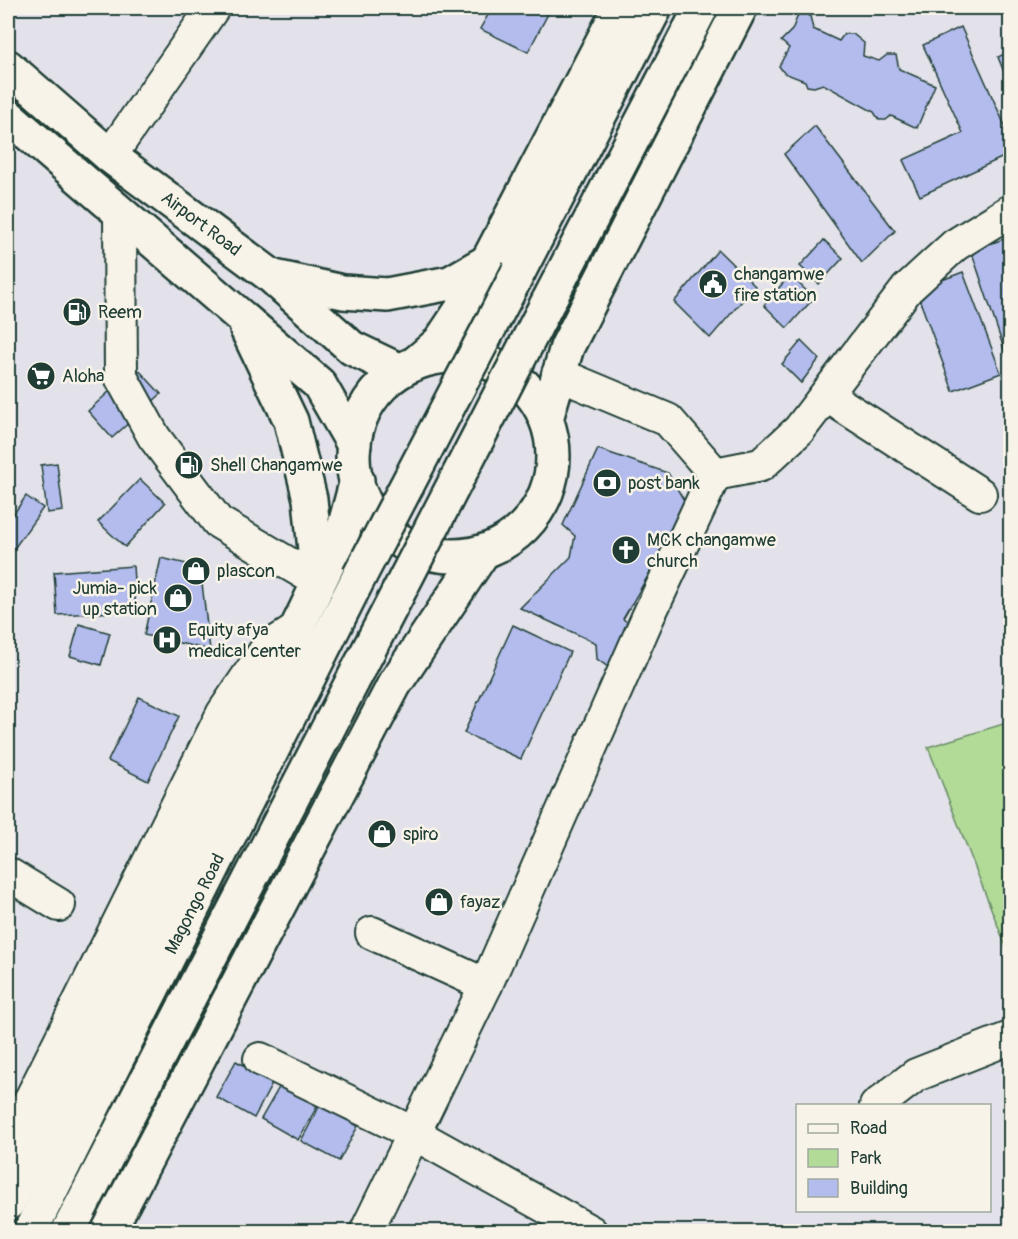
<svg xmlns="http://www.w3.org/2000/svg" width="1018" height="1239" font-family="Pangolin,sans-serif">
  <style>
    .green { fill: #b2db98; stroke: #688c66; stroke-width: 1.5 }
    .building { fill: #b3bced; stroke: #1f3d34; stroke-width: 1.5 }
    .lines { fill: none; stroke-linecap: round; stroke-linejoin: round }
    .minor-casing { stroke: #1f3d34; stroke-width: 36 }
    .major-casing { stroke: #1f3d34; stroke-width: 38 }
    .minor { stroke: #f7f3e8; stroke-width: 32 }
    .major { stroke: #f7f3e8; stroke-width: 33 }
    .major-bridge-casing { stroke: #1f3d34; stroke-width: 38; stroke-linecap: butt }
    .major-bridge { stroke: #f7f3e8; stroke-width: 33 }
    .labels { text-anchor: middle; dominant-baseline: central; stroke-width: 5; stroke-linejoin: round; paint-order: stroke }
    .street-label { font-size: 18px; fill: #1f3d34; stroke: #f7f3e8 }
    .poi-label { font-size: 18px; fill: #1f3d34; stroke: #f7f3e8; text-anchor: start }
  </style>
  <rect width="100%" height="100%" fill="#e3e2ea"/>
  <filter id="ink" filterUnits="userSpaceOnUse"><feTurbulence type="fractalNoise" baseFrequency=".0167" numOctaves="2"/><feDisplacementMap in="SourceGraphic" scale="12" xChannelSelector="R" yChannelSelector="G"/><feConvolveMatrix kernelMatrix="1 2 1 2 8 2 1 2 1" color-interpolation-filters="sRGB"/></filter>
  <g filter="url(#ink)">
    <path class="green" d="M 1010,722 L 1010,957 L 928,747 Z"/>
    <g class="building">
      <path d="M 492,8 L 551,8 L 528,52 L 480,29 Z"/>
      <path d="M 800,10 L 810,16 L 813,29 L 839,41 L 844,34 L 853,34 L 864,43 L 863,56 L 879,61 L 887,55 L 896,55 L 899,69 L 935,85 L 917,128 L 891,116 L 886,120 L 879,120 L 874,112 L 823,84 L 814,87 L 807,86 L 805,81 L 784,73 L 779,66 L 789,48 L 781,41 L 792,30 Z"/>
      <path d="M 961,27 L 1010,137 L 1010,154 L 920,196 L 903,160 L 963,133 L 923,45 Z"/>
      <path d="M 1010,51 L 1010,87 L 998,57 Z"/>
      <path d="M 815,126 L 895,231 L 862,263 L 784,154 Z"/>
      <path d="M 1010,237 L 1010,367 L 971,250 Z"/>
      <path d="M 824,240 L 843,258 L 819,284 L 800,266 Z"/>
      <path d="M 718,250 L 755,286 L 710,338 L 674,302 Z"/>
      <path d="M 963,272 L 1001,373 L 953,391 L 916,290 Z"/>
      <path d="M 790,275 L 814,298 L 787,328 L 764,305 Z"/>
      <path d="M 801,341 L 819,359 L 801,383 L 782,364 Z"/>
      <path d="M 136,367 L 161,394 L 112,438 L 88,411 Z"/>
      <path d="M 598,449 L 668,473 L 688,507 L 623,619 L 633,626 L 615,672 L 597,659 L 596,643 L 520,608 L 571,557 L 575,536 L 563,525 Z"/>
      <path d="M 57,463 L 63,511 L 47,513 L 41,465 Z"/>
      <path d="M 140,479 L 165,503 L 125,547 L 98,522 Z"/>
      <path d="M 26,496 L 43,508 L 8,557 L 8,522 Z"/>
      <path d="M 161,558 L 200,567 L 210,650 L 144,635 Z"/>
      <path d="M 133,566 L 136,611 L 57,615 L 54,572 Z"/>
      <path d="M 79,624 L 110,633 L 101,665 L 70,656 Z"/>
      <path d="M 513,625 L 570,652 L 521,759 L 464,733 Z"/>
      <path d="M 139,697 L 179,716 L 148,781 L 108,761 Z"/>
      <path d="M 236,1061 L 273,1082 L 254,1118 L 216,1097 Z"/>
      <path d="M 281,1084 L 318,1105 L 298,1140 L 261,1119 Z"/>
      <path d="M 320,1105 L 358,1126 L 339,1161 L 301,1141 Z"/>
    </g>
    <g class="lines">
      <g class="minor-casing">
        <g id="minor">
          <path d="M 110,156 L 213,8"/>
          <path d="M 120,214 L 121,377 L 154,437 L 218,522 L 318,581"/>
          <path d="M 558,374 L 668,420 L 715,474 L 761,465 L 799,430 L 907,289 L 955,245 L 1010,211"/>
          <path d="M 826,395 L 980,494"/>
          <path d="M 8,874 L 59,905"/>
          <path d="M 372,933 L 486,985"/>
          <path d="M 260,1059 L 413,1133 L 591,1232"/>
          <path d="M 876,1106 L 916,1075 L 1010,1038"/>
          <path d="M 8,1145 L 223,713 L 267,648 L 296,630"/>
          <path d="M 366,1232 L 486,985 L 648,617 L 715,474"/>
        </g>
      </g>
      <g class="major-casing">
        <g id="major">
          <path d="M 8,67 L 110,156 L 270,275 L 352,348 L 400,371"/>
          <path d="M 8,116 L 319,384 L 354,445"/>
          <path d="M 519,271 L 655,8"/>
          <path d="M 275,277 L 343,292 L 387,295 L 450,283 L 490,260"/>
          <path d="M 548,302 L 701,8"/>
          <path d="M 247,329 L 291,421 L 310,499 L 318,581"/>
          <circle cx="453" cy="456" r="100"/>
          <path d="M 417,362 L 440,342 L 466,303 L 620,8"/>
          <path d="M 546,419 L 567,347 L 740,8"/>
          <path d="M 8,1203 L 162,904 L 296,630 L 343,532 L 357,480"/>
          <path d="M 30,1232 L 359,577"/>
          <path d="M 68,1232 L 397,595"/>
          <path d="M 108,1232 L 394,685 L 483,552"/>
        </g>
      </g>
      <use href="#minor" class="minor"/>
      <use href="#major" class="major"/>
      <g class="major-bridge-casing">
        <g id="major-bridge">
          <path d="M 359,577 L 519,271"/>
          <path d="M 397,595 L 548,302"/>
        </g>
      </g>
      <use href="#major-bridge" class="major-bridge"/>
    </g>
  </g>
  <defs>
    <g id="civic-disc" transform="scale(1.5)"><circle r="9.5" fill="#1f3d34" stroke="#f7f3e8"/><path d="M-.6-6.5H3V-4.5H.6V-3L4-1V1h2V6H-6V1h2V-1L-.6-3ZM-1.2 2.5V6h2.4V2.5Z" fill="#fff"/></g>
    <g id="fuel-disc" transform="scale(1.5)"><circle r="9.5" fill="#1f3d34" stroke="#f7f3e8"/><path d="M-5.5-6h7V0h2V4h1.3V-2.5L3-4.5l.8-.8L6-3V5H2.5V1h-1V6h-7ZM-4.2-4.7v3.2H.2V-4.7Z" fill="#fff"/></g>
    <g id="supermarket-disc" transform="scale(1.5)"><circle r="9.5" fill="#1f3d34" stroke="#f7f3e8"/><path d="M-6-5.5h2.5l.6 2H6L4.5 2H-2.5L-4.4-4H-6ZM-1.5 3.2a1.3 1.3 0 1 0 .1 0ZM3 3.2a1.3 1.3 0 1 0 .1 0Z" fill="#fff"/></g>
    <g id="bank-disc" transform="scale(1.5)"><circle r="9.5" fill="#1f3d34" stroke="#f7f3e8"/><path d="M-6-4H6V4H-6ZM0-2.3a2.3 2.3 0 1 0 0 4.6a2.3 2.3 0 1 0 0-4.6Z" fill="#fff"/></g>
    <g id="church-disc" transform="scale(1.5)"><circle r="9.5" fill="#1f3d34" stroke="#f7f3e8"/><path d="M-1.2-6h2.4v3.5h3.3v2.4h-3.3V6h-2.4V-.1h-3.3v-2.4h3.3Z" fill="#fff"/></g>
    <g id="shop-disc" transform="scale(1.5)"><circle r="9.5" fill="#1f3d34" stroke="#f7f3e8"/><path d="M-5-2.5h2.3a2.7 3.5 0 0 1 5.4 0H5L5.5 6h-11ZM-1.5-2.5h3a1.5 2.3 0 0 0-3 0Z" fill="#fff"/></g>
    <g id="hospital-disc" transform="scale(1.5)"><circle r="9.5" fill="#1f3d34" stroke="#f7f3e8"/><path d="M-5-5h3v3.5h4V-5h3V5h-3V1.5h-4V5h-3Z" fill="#fff"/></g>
  </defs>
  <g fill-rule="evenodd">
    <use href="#civic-disc" x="713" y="284"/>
    <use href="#fuel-disc" x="77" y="312"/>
    <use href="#supermarket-disc" x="41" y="376"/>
    <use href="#fuel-disc" x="189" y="465"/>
    <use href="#bank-disc" x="607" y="483"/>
    <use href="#church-disc" x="626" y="550"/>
    <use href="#shop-disc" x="196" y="571"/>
    <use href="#shop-disc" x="178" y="598"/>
    <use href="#hospital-disc" x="167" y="640"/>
    <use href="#shop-disc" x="382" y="834"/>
    <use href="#shop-disc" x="439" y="902"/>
  </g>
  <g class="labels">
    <g class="street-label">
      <text transform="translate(201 224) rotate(37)">Airport Road</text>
      <text transform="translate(195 904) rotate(-63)">Magongo Road</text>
    </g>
    <g class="poi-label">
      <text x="734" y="274">changamwe<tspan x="734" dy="21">fire station</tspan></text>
      <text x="98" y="312">Reem</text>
      <text x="62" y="376">Aloha</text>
      <text x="210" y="465">Shell Changamwe</text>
      <text x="628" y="483">post bank</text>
      <text x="647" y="540">MCK changamwe<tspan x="647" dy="21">church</tspan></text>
      <text x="217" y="571">plascon</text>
      <text x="157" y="588" text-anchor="end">Jumia- pick<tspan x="157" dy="21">up station</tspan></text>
      <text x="188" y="630">Equity afya<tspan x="188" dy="21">medical center</tspan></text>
      <text x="403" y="834">spiro</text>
      <text x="460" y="902">fayaz</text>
    </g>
  </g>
  <rect width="1018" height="1239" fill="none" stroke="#f7f3e8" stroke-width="30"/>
  <rect x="15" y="15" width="988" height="1209" fill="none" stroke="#1f3d34" stroke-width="2" filter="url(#ink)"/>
  <rect x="796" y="1104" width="195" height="108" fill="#f7f3e8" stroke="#a1aaa0" stroke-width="1.5"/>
  <rect x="808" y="1124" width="30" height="9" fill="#f7f3e8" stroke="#a1aaa0" stroke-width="1.5"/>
  <text x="850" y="1134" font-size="18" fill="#1f3d34">Road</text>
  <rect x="808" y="1149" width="30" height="18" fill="#b2db98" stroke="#a1aaa0" stroke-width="1.5"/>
  <text x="850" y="1164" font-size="18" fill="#1f3d34">Park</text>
  <rect x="808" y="1179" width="30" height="18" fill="#b3bced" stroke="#a1aaa0" stroke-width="1.5"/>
  <text x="850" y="1194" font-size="18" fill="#1f3d34">Building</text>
</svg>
